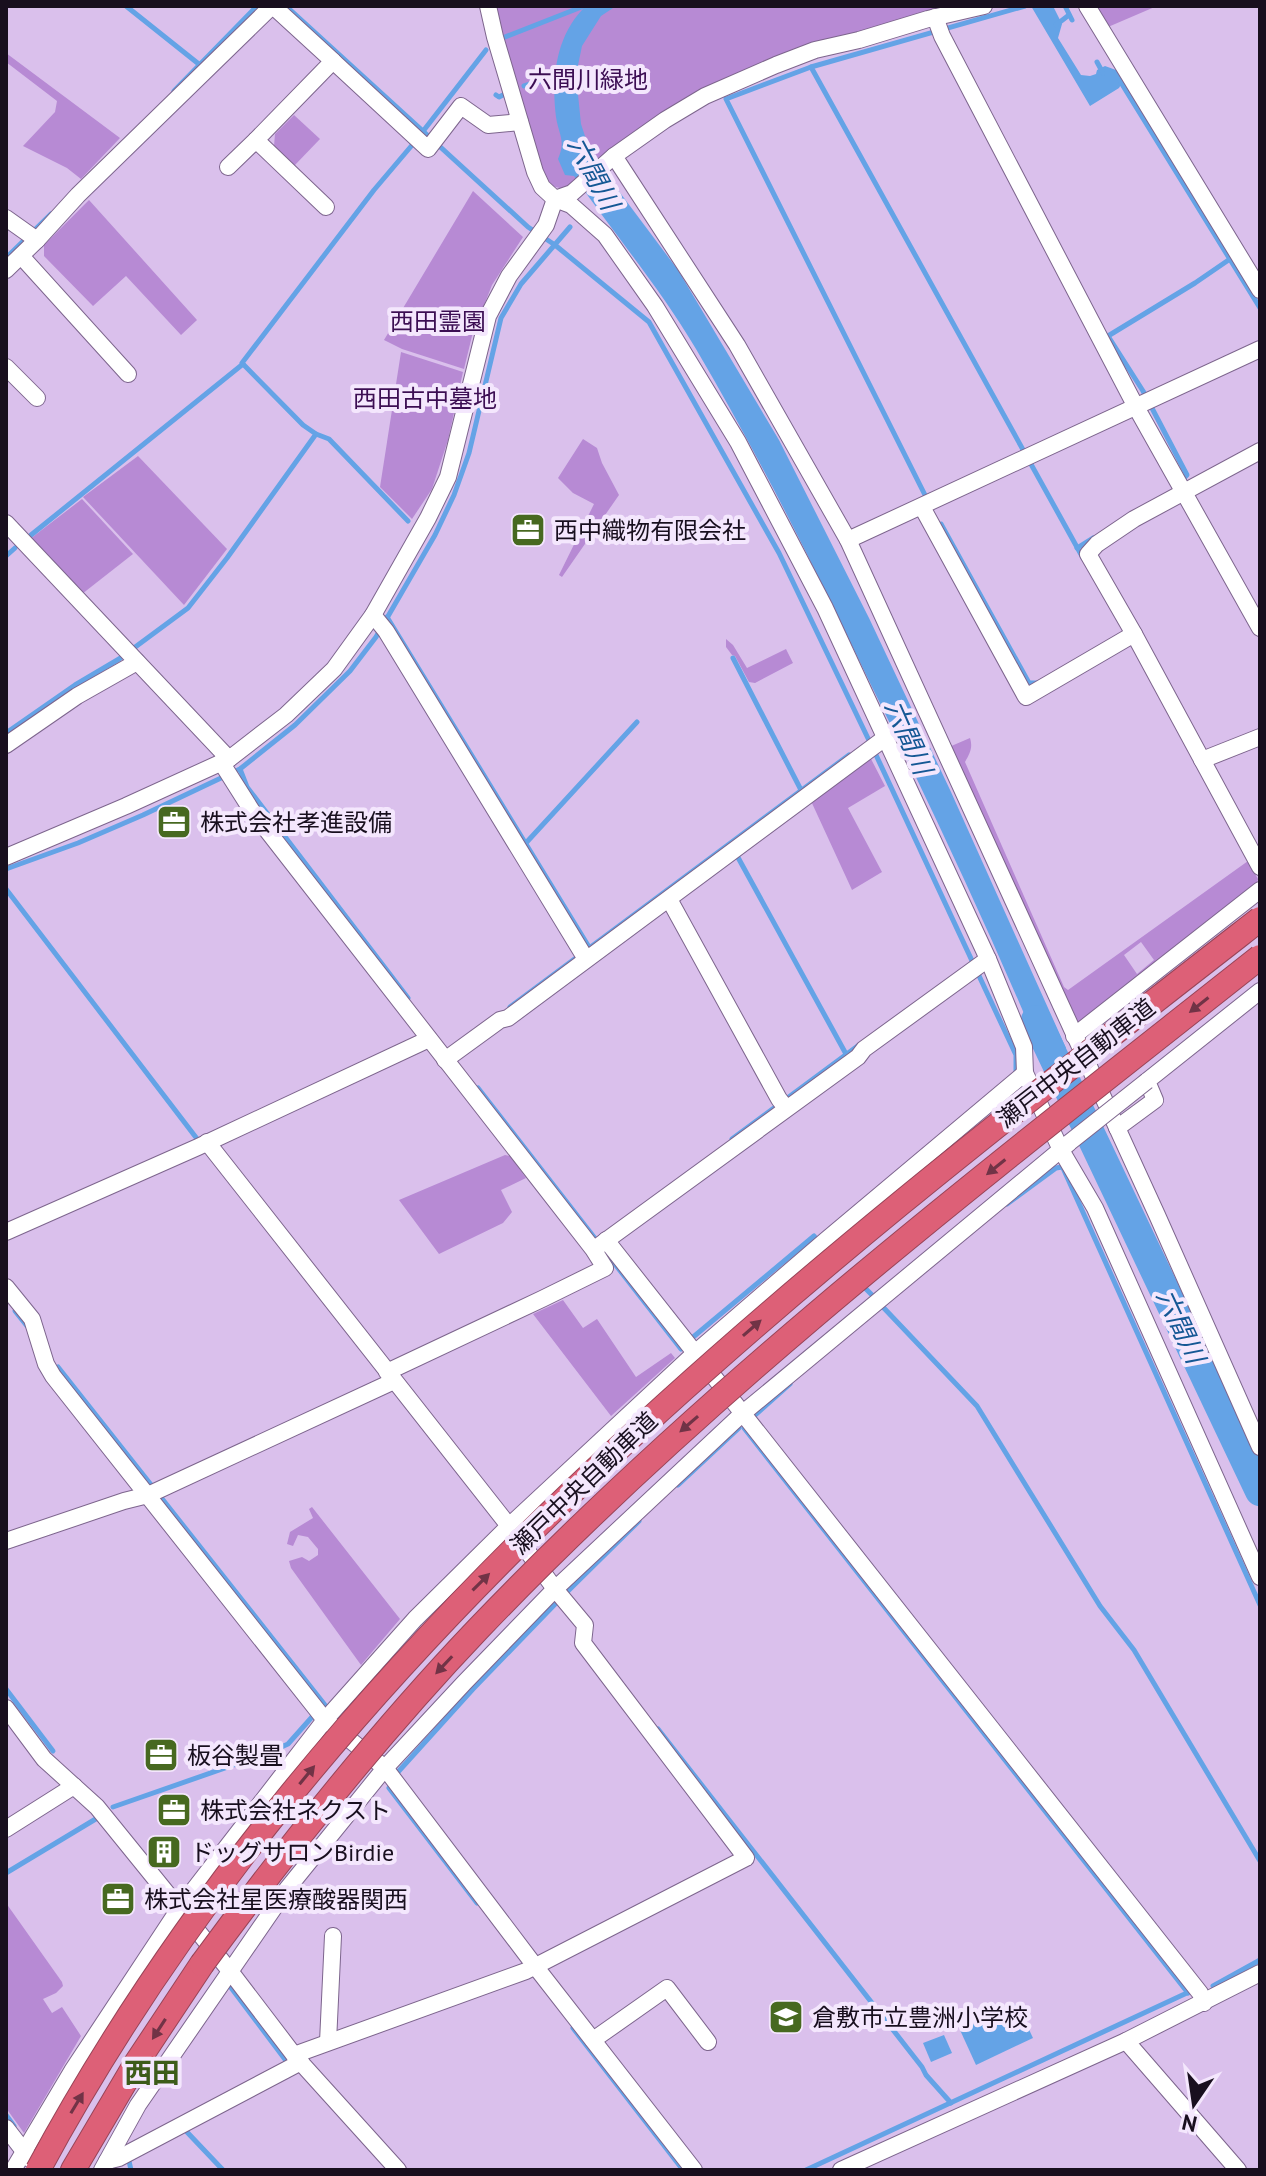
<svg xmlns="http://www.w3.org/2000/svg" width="1266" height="2176" font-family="'PT Sans','Noto Sans JP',sans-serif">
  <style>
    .green { fill: #b78ad4; fill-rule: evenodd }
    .water { fill: #64a3e6 }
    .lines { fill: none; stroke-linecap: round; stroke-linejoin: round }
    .stream { stroke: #64a3e6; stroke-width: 5 }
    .river { stroke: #64a3e6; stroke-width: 30 }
    .minor-casing { stroke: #7d658d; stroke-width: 18 }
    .highway-casing { stroke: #984458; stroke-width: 26 }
    .minor { stroke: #fff; stroke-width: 16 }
    .highway { stroke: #dd6077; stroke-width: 24 }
    .minor-bridge-casing { stroke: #7d658d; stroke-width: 18; stroke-linecap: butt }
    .highway-bridge-casing { stroke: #984458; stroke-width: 26; stroke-linecap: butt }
    .minor-bridge { stroke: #fff; stroke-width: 16 }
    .highway-bridge { stroke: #dd6077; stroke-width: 24 }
    .oneway { fill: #713346 }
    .labels { text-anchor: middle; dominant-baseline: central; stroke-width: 8; stroke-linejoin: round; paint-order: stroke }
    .park-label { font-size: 24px; fill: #3c0e53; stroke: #f4e7fd }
    .poi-label { font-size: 24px; fill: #180f1e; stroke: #f4e7fd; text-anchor: start }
    .street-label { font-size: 24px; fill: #180f1e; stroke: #f4e7fd }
    .water-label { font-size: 26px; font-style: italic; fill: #155895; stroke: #f4e7fd }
    .quarter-label { font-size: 28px; font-weight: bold; fill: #3d5c1a; stroke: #f4e7fd }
  </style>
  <rect width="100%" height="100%" fill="#dac0ec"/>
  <g class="green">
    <path d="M 494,6 L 961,6 L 755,67 L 567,190 L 552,186 L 540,174 Z"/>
    <path d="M 1095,6 L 1157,6 L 1108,27 Z"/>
    <path d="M 6,53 L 120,138 L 81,179 L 67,168 L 23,146 L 55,112 L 57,101 L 6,62 Z"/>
    <path d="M 294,115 L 320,139 L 294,166 L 274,146 L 275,134 Z"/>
    <path d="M 473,191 L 523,237 L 492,285 L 472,336 L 464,369 L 402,349 L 384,340 Z"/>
    <path d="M 89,200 L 197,320 L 181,335 L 126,276 L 93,306 L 44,256 L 44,245 Z"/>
    <path d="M 401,352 L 463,372 L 448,440 L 432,489 L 412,519 L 380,487 Z"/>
    <path d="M 583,439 L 597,448 L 602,463 L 619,495 L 562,577 L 559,575 L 594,504 L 573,493 L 558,478 Z"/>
    <path d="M 138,456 L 227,549 L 184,605 L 83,497 Z"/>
    <path d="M 82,499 L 133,554 L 82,594 L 30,539 Z"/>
    <path d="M 726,639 L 733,645 L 747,668 L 786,649 L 793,663 L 755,683 L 749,682 L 735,656 L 732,655 L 726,647 Z"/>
    <path d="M 970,738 C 973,748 970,753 965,762 L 1064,987 L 1068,990 L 1248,861 L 1258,879 L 1256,885 L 1078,1026 L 949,747 ZM 1141,942 L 1154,960 L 1137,974 L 1124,955 Z"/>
    <path d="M 870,757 L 885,786 L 848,808 L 882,872 L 852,890 L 811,801 Z"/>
    <path d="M 505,1155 L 510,1156 L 526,1178 L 501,1190 L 512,1212 L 503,1223 L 439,1254 L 399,1200 Z"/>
    <path d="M 563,1300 L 583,1328 L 597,1319 L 636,1377 L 671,1353 L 675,1358 L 611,1416 L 533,1314 Z"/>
    <path d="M 312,1507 L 400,1619 L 361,1665 L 291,1568 L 289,1561 L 302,1557 L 309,1561 L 318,1555 L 318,1549 L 308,1537 L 298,1535 L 293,1546 L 287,1544 L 290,1532 L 313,1518 L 309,1509 Z"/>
    <path d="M 6,1903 L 62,1982 L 63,1986 L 56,1993 L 43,1999 L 52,2013 L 62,2007 L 81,2036 L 24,2133 L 6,2108 Z"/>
  </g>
  <g class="water">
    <path d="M 586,6 L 616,6 L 601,16 L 582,46 L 576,75 L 581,124 L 591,154 L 678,270 L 779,440 L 869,618 L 951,792 L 1066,1048 L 1045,1063 C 991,934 932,808 870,683 C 816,570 760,458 696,349 C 660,288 614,234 574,176 L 565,175 L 558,159 C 566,140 559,136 556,117 C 551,78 556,34 586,6 Z"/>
    <path d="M 1031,6 L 1053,6 L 1062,24 L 1058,38 L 1081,75 L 1090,76 L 1096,74 L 1097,70 L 1105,66 L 1116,70 L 1123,81 L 1119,88 L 1090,106 Z"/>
    <path d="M 1017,2004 L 1033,2038 L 976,2065 L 960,2030 Z"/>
    <path d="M 944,2035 L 952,2053 L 931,2062 L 923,2043 Z"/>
  </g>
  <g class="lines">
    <g class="stream">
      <path d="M 126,6 L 200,65"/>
      <path d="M 286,6 L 528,227 L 555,245 L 649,322 L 779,553 L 876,755 L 1016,1055 L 1016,1073"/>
      <path d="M 1065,6 L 1072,20"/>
      <path d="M 1056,25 L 1069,15"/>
      <path d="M 505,37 L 584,6"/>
      <path d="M 1097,62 L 1103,73"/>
      <path d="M 811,67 L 1083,558"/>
      <path d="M 1120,81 L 1260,308"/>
      <path d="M 524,86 L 559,75"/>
      <path d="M 174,91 L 257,6"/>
      <path d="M 496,95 L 499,97 L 503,95"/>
      <path d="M 424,130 L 486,50"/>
      <path d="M 6,258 L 51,214"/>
      <path d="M 316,434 L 329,439 L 408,521"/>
      <path d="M 1182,480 L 1187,475 L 1143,391 L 1108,336 L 1195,283 L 1230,259"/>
      <path d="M 928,501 L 726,99 L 811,67 L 1025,6"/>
      <path d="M 941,524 L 1029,683 L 1037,683"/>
      <path d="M 31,535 L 243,364"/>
      <path d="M 1077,548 L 1093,538"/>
      <path d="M 6,556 L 15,548"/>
      <path d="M 387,617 L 589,947"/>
      <path d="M 733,658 L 801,790"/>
      <path d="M 6,733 L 75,685 L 119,659 L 188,608 L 227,558 L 316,434 L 303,425 L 242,363 L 374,190 L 413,144"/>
      <path d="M 240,769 L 247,787 L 408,998"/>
      <path d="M 525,844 L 637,722"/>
      <path d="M 735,852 L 846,1054"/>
      <path d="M 6,869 L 78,843 L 143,815 L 240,769 L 295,725 L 350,671 L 376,637 L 435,535 L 454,495 L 469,453 L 501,318 L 521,284 L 570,227"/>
      <path d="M 6,889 L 201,1144"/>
      <path d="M 510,1007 L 849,755"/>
      <path d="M 478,1088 L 681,1349"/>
      <path d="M 732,1139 L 859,1045"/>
      <path d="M 1063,1168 L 1260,1605"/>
      <path d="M 1007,1204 L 1056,1168 L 1062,1167"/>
      <path d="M 861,1284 L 872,1295"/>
      <path d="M 881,1305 L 977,1406 L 1100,1606 L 1134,1650 L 1260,1861"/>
      <path d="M 15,1311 L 27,1326"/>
      <path d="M 692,1338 L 814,1236 L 816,1239"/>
      <path d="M 58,1367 L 325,1705"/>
      <path d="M 753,1417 L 790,1384"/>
      <path d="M 744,1428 L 1188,1993"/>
      <path d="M 678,1485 L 739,1428"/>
      <path d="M 567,1592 L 639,1521"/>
      <path d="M 6,1689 L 53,1751"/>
      <path d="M 658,1729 L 922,2067 L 926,2075 L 951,2103"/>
      <path d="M 398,1772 L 473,1689 L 559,1600"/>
      <path d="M 389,1788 L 477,1903"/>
      <path d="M 113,1807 L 268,1753 L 288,1744 L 312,1717"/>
      <path d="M 6,1873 L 99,1817"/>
      <path d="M 229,1985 L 287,2062"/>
      <path d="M 1213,1986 L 1260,1960"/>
      <path d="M 573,2028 L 683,2170"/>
      <path d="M 6,2115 L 14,2126"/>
      <path d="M 186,2131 L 223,2170"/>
      <path d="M 129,2161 L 131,2170"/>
      <path d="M 806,2170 L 1189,1992"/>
    </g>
    <path class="river" d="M 1036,1020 L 1260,1491"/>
    <g class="minor-casing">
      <g id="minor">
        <path d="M 273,6 L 333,61 L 256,140 L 326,207"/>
        <path d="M 488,6 L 495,37 L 535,172 L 542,187 L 555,199 L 571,205 L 605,235 L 655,306 L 738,442 L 825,608 L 988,959 L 1024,1047 L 1025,1073 L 1061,1150 L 1095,1208 L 1260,1577"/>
        <path d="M 984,6 L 928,19 L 859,40 L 815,50 L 776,65 L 705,96 L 665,120 L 614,156 L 737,345 L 848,540 L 1157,1215 L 1260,1447"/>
        <path d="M 1087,6 L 1260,290"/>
        <path d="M 935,17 L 942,36 L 1136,407 L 1260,628"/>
        <path d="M 333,61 L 428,149 L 461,106 L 488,125 L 520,122"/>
        <path d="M 228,167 L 256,140"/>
        <path d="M 6,218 L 37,240"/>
        <path d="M 21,256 L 128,374"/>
        <path d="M 6,270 L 37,240 L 78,195 L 272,6"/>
        <path d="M 6,367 L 37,398"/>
        <path d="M 922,507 L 1026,697 L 1134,634 L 1260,867"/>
        <path d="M 6,523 L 229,759"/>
        <path d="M 848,540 L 1260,349"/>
        <path d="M 373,615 L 386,631 L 586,959"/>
        <path d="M 1134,634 L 1088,554 L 1097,544 L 1134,519 L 1260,451"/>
        <path d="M 6,745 L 77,696 L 137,662"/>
        <path d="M 1202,760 L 1260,737"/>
        <path d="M 221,762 L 252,811 L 593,1249 L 605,1268 L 542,1299 L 387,1372"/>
        <path d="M 6,857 L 126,806 L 229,759 L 286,715 L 334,669 L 373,615 L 428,518 L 448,477 L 488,316 L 509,276 L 546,225 L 555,199 L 572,193 L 614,156"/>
        <path d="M 669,899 L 779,1099 L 786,1108"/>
        <path d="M 1074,1036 L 1260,890"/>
        <path d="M 445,1060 L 500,1020 L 508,1018 L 885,738"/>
        <path d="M 1117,1128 L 1155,1100 L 1147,1081 L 1260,991"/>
        <path d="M 207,1142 L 509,1526 L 555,1589 L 585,1625 L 583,1643 L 746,1858 L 526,1971 L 294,2055"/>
        <path d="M 6,1232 L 198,1147 L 429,1039"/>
        <path d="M 606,1240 L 1200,1993 L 1204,2003"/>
        <path d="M 600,1245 L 858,1057 L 864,1049 L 988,959"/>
        <path d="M 6,1287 L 32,1319 L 46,1364 L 53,1376 L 325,1720 L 385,1768 L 535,1966 L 694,2170"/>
        <path d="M 6,1541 L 124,1501 L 148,1495 L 394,1381"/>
        <path d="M 6,1708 L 44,1759 L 97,1807 L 230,1971 L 294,2055 L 398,2170"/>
        <path d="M 6,1829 L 74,1786"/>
        <path d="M 593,2040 L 667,1988 L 708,2042"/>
        <path d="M 1126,2041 L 1238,2170"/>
        <path d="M 328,2042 L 333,1936"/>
        <path d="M 6,2128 L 30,2159"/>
        <path d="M 107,2161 L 119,2158 L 301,2062"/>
        <path d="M 13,2170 L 72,2071 L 179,1909 L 325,1720 L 415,1619 L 509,1526 L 696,1352 L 826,1240 L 1025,1073"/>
        <path d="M 102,2170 L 138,2105 L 287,1889 L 385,1768 L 464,1683 L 555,1589 L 743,1413 L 1069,1143"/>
        <path d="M 841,2170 L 1126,2041 L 1260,1973"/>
      </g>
    </g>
    <g class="highway-casing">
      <path id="highway" d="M 73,2170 L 135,2065 L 202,1964"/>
    </g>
    <use href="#minor" class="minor"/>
    <use href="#highway" class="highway"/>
    <g class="minor-bridge-casing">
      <path id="minor-bridge" d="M 1070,1142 L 1147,1081"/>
    </g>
    <g class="highway-bridge-casing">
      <g id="highway-bridge">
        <path d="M 202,1964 C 288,1847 378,1734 478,1629 C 716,1380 991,1170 1260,957"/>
        <path d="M 38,2170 C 320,1646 800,1277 1260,919"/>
      </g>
    </g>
    <use href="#minor-bridge" class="minor-bridge"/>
    <use href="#highway-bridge" class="highway-bridge"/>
  </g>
  <defs><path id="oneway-solid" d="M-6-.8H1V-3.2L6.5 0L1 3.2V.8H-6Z" transform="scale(2)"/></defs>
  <g class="oneway">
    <use href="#oneway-solid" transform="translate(1199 1005) rotate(142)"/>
    <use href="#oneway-solid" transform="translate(996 1167) rotate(141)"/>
    <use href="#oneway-solid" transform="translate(752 1328) rotate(-41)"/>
    <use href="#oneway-solid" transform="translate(689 1424) rotate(139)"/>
    <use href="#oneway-solid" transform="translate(481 1582) rotate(-45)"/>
    <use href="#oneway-solid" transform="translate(444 1665) rotate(133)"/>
    <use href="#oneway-solid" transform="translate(307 1775) rotate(-51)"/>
    <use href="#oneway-solid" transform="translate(159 2029) rotate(123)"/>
    <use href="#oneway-solid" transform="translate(77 2103) rotate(-59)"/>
  </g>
  <defs>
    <g id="office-square" transform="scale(1.8)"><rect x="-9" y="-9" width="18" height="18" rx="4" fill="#476920" stroke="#f4e7fd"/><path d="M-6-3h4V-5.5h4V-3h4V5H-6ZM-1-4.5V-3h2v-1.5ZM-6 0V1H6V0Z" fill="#fff"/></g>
    <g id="building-square" transform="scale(1.8)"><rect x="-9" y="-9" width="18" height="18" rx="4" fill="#476920" stroke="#f4e7fd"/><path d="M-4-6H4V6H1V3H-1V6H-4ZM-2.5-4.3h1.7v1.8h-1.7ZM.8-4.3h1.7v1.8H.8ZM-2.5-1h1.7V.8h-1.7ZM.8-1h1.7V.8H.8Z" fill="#fff"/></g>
    <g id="school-square" transform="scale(1.8)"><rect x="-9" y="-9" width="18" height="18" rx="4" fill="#476920" stroke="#f4e7fd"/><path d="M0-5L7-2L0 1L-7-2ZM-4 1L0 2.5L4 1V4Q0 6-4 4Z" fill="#fff"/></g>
  </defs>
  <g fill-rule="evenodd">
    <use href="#office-square" x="528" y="530"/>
    <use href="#office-square" x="174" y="822"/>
    <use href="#office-square" x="161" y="1755"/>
    <use href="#office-square" x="174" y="1810"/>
    <use href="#building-square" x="164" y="1852"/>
    <use href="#office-square" x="118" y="1899"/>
    <use href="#school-square" x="786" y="2017"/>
  </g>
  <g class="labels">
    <g class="park-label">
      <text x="588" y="79">六間川緑地</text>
      <text x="438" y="321">西田霊園</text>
      <text x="425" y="398">西田古中墓地</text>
    </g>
    <g class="poi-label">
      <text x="554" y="530">西中織物有限会社</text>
      <text x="200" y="822">株式会社孝進設備</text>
      <text x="187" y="1755">板谷製畳</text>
      <text x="200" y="1810">株式会社ネクスト</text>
      <text x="190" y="1852">ドッグサロンBirdie</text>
      <text x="144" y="1899">株式会社星医療酸器関西</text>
      <text x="812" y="2017">倉敷市立豊洲小学校</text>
    </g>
    <g class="street-label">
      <text transform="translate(1076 1063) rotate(-38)">瀬戸中央自動車道</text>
      <text transform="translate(584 1483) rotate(-44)">瀬戸中央自動車道</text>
    </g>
    <g class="water-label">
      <text transform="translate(594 173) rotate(62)">六間川</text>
      <text transform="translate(909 737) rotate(66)">六間川</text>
      <text transform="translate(1181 1326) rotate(65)">六間川</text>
    </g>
    <g class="quarter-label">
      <text x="152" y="2072">西田</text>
    </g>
  </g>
  <rect width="1266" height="2176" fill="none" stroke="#180f1e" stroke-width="16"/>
  <g transform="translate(1194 2104) rotate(193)" stroke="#f4e7fd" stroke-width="6" paint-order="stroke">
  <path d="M0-6L14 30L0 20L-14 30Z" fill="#180f1e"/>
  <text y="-12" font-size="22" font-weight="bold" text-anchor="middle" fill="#180f1e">N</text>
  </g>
</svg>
